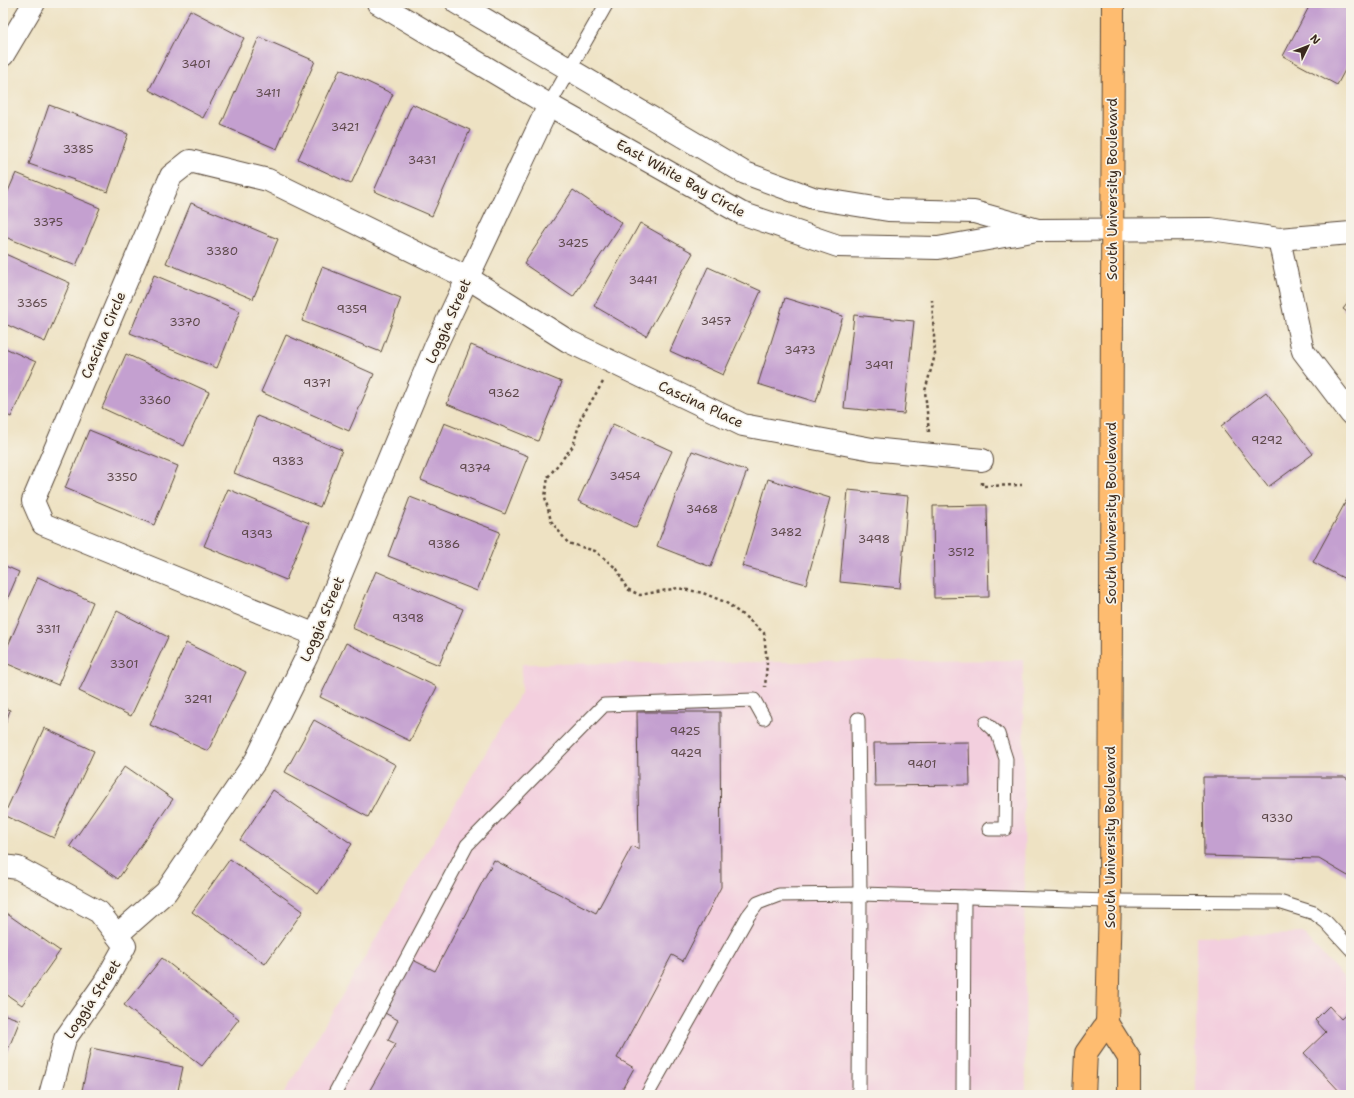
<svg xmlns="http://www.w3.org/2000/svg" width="1354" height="1098" font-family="'Shantell Sans',sans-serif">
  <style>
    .built { fill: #f3cfde }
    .building { fill: #c4a0d0 }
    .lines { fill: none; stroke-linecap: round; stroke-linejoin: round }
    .lane-casing { stroke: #564637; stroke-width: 15 }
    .street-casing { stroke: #564637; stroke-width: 24 }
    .primary-casing { stroke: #564637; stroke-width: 24 }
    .path { stroke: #564637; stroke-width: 2.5; stroke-dasharray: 3 3; stroke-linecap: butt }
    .lane { stroke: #fff; stroke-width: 13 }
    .street { stroke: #fff; stroke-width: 22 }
    .primary { stroke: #febc70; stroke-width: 22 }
    .labels { text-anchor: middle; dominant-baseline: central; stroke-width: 3.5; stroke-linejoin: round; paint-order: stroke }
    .number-label { font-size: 12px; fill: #5d484a }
    .street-label { font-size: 14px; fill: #3b2a1e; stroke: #f7f3e8 }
  </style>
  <rect width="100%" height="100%" fill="#f7f3e8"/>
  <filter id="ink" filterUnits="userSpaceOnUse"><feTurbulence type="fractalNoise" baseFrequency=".025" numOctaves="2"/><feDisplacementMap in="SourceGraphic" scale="8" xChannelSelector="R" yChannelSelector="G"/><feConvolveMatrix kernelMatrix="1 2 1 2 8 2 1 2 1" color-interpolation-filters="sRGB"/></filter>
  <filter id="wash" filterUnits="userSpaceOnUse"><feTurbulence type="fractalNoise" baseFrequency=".012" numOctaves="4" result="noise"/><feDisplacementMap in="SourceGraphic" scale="16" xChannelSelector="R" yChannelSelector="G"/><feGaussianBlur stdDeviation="0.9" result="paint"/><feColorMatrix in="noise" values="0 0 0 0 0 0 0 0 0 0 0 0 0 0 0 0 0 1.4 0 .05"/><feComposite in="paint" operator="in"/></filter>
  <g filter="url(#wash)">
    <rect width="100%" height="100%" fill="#eee2c3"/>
    <g class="built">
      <path d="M 1023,660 L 1026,1095 L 283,1095 L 521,693 L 522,664 Z"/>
      <path d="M 1302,933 L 1351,985 L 1351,1095 L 1196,1095 L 1196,936 Z"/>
    </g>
    <g id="blocks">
      <g class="building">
        <path d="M 1311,3 L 1351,4 L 1351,59 L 1337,85 L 1283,56 Z"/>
        <path d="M 190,10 L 244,38 L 203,118 L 149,90 Z"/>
        <path d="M 259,37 L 315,61 L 277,149 L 221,125 Z"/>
        <path d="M 340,69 L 393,94 L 351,184 L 298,159 Z"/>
        <path d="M 412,104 L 470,130 L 432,216 L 374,191 Z"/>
        <path d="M 49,105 L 128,134 L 108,192 L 29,164 Z"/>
        <path d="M 16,173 L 100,208 L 76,266 L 3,236 L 3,203 Z"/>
        <path d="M 573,190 L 622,223 L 573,297 L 524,264 Z"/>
        <path d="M 191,203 L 278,239 L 253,299 L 166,263 Z"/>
        <path d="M 640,223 L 693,253 L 646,336 L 594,306 Z"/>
        <path d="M 3,253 L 70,283 L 45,342 L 3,323 Z"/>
        <path d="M 322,267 L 401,298 L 381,352 L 302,321 Z"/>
        <path d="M 708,267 L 761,291 L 723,375 L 670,351 Z"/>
        <path d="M 154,275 L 240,311 L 217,368 L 130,333 Z"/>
        <path d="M 785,298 L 843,316 L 816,402 L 758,384 Z"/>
        <path d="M 1351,299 L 1351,315 L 1343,309 Z"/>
        <path d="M 854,315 L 914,321 L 904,414 L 844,408 Z"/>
        <path d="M 286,335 L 374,374 L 349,431 L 261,392 Z"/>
        <path d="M 471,345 L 562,382 L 538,441 L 447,404 Z"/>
        <path d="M 3,347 L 36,362 L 11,417 L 3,413 Z"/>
        <path d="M 126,354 L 209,392 L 184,446 L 102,408 Z"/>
        <path d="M 1266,392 L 1313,454 L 1268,487 L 1221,426 Z"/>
        <path d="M 257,416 L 342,450 L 320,507 L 234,473 Z"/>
        <path d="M 444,423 L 528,456 L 505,514 L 421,480 Z"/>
        <path d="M 613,424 L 672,451 L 636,528 L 578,501 Z"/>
        <path d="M 89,430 L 178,466 L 154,525 L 65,488 Z"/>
        <path d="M 692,451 L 747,471 L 711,567 L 657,546 Z"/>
        <path d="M 768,479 L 830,498 L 806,584 L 742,566 Z"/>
        <path d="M 228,489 L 309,523 L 286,580 L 204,546 Z"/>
        <path d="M 848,490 L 908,496 L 900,588 L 840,582 Z"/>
        <path d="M 1351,492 L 1351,582 L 1313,562 Z"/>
        <path d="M 410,497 L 500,532 L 477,591 L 388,556 Z"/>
        <path d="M 987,505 L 989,597 L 934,598 L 933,506 Z"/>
        <path d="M 3,565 L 19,572 L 3,609 Z"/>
        <path d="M 376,571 L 463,609 L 439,665 L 352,628 Z"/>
        <path d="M 38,577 L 93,602 L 58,685 L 3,662 L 3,657 Z"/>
        <path d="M 117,611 L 168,637 L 131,716 L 79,691 Z"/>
        <path d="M 186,643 L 246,672 L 208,751 L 150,725 Z"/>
        <path d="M 346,643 L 437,687 L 410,741 L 320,697 Z"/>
        <path d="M 3,708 L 10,710 L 3,731 Z"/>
        <path d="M 637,712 L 720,712 L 721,887 L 683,961 L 672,955 L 617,1058 L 634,1068 L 619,1095 L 367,1095 L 396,1044 L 388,1040 L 398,1020 L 383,1012 L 411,959 L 435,971 L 494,860 L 596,913 L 632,846 L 639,850 Z"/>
        <path d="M 314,720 L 396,765 L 368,817 L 285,772 Z"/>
        <path d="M 44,728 L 94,751 L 54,838 L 4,815 Z"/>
        <path d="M 969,742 L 970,785 L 875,786 L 874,743 Z"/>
        <path d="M 125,766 L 173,799 L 118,879 L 70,846 Z"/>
        <path d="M 1203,777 L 1345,777 L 1351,781 L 1351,875 L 1348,876 L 1319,859 L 1204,856 Z"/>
        <path d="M 273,790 L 352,844 L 318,894 L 240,840 Z"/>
        <path d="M 230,859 L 303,911 L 265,964 L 192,912 Z"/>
        <path d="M 3,911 L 60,951 L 22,1005 L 3,992 Z"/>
        <path d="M 162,958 L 239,1019 L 202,1066 L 124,1005 Z"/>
        <path d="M 1329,1006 L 1341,1019 L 1351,1010 L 1351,1095 L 1343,1095 L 1304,1053 L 1326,1032 L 1315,1020 Z"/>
        <path d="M 3,1014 L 20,1020 L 3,1062 Z"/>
        <path d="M 91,1048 L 183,1067 L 177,1095 L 81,1095 Z"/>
      </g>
    </g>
  </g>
  <g filter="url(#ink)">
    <use href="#blocks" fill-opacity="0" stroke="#564637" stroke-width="1"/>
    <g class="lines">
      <g class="lane-casing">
        <g id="lane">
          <path d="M 549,105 L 607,3"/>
          <path d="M 858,719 L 860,894 L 859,1095"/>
          <path d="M 986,723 L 998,734 L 1006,759 L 1005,829 L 989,829"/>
          <path d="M 334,1095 L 467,845 L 604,705 L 754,700 L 764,718"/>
          <path d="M 647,1095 L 748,916 L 758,903 L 779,895 L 860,894 L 1110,901 L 1279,902 L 1314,913 L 1326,922 L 1351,949"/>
          <path d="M 963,1095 L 964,897"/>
        </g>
      </g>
      <g class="street-casing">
        <g id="street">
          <path d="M 378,3 L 549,105 L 741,213 L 838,246 L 938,248 L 1032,231"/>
          <path d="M 457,3 L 745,173 L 813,198 L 888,210 L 974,212 L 1038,230 L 1211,229 L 1279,239 L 1351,233"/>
          <path d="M 3,55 L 34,3"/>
          <path d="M 1279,239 L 1303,351 L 1351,414"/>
          <path d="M 316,635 L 43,524 L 33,501 L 171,176 L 190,161 L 268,180 L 468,278 L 568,341 L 743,425 L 872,449 L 982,460"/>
          <path d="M 3,866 L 18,868 L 99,912 L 125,946 L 105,982 L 65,1039 L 50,1095"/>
          <path d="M 117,935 L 166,892 L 256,760 L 307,656 L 436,345 L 549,105"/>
        </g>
      </g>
      <g class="primary-casing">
        <g id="primary">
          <path d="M 1113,3 L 1110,901 L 1107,1023 L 1129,1058 L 1129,1095"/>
          <path d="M 1084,1095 L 1086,1053 L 1107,1023"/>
        </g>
      </g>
      <g class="path">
        <path d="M 603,382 L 581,418 L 573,446 L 548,477 L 545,497 L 551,521 L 568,543 L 595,551 L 617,569 L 627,589 L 640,595 L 678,588 L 703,593 L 725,602 L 748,619 L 764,633 L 767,663 L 765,687"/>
        <path d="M 929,432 L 925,391 L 935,355 L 932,300"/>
        <path d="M 982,482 L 982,486 L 1022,485"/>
      </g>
      <use href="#lane" class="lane"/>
      <use href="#street" class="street"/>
      <use href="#primary" class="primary"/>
    </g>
  </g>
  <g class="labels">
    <g class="number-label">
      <text x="196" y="64">3401</text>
      <text x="268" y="93">3411</text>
      <text x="345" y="127">3421</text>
      <text x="78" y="149">3385</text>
      <text x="422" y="160">3431</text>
      <text x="48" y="222">3375</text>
      <text x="573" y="243">3425</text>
      <text x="222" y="251">3380</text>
      <text x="643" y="280">3441</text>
      <text x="32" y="303">3365</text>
      <text x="352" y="309">9359</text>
      <text x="716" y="321">3457</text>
      <text x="185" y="322">3370</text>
      <text x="800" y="350">3473</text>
      <text x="879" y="365">3491</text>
      <text x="317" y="383">9371</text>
      <text x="504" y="393">9362</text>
      <text x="155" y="400">3360</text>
      <text x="1267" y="440">9292</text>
      <text x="288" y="461">9383</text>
      <text x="475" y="468">9374</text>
      <text x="625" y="476">3454</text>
      <text x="122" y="477">3350</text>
      <text x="702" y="509">3468</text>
      <text x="786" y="532">3482</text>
      <text x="257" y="534">9393</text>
      <text x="874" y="539">3498</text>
      <text x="444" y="544">9386</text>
      <text x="961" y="552">3512</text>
      <text x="408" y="618">9398</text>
      <text x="48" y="629">3311</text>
      <text x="124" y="664">3301</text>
      <text x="198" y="699">3291</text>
      <text x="685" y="731">9425</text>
      <text x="686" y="753">9429</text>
      <text x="922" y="764">9401</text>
      <text x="1277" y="818">9330</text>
    </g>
    <g class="street-label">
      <text transform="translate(681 178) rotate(29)">East White Bay Circle</text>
      <text transform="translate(1112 189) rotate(-90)">South University Boulevard</text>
      <text transform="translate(448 321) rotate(-66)">Loggia Street</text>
      <text transform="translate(103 335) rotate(-67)">Cascina Circle</text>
      <text transform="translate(701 404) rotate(25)">Cascina Place</text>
      <text transform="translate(1111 513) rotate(-90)">South University Boulevard</text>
      <text transform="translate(322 619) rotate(-67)">Loggia Street</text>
      <text transform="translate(1110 837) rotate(-90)">South University Boulevard</text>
      <text transform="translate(92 999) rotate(-57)">Loggia Street</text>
    </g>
  </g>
  <rect width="1354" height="1098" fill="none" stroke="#f7f3e8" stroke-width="16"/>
  <g transform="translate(1308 46) rotate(47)" stroke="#f7f3e8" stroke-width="3" paint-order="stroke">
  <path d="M0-3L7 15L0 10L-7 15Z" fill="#3b2a1e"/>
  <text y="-6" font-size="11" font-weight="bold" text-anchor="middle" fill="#3b2a1e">N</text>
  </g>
</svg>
